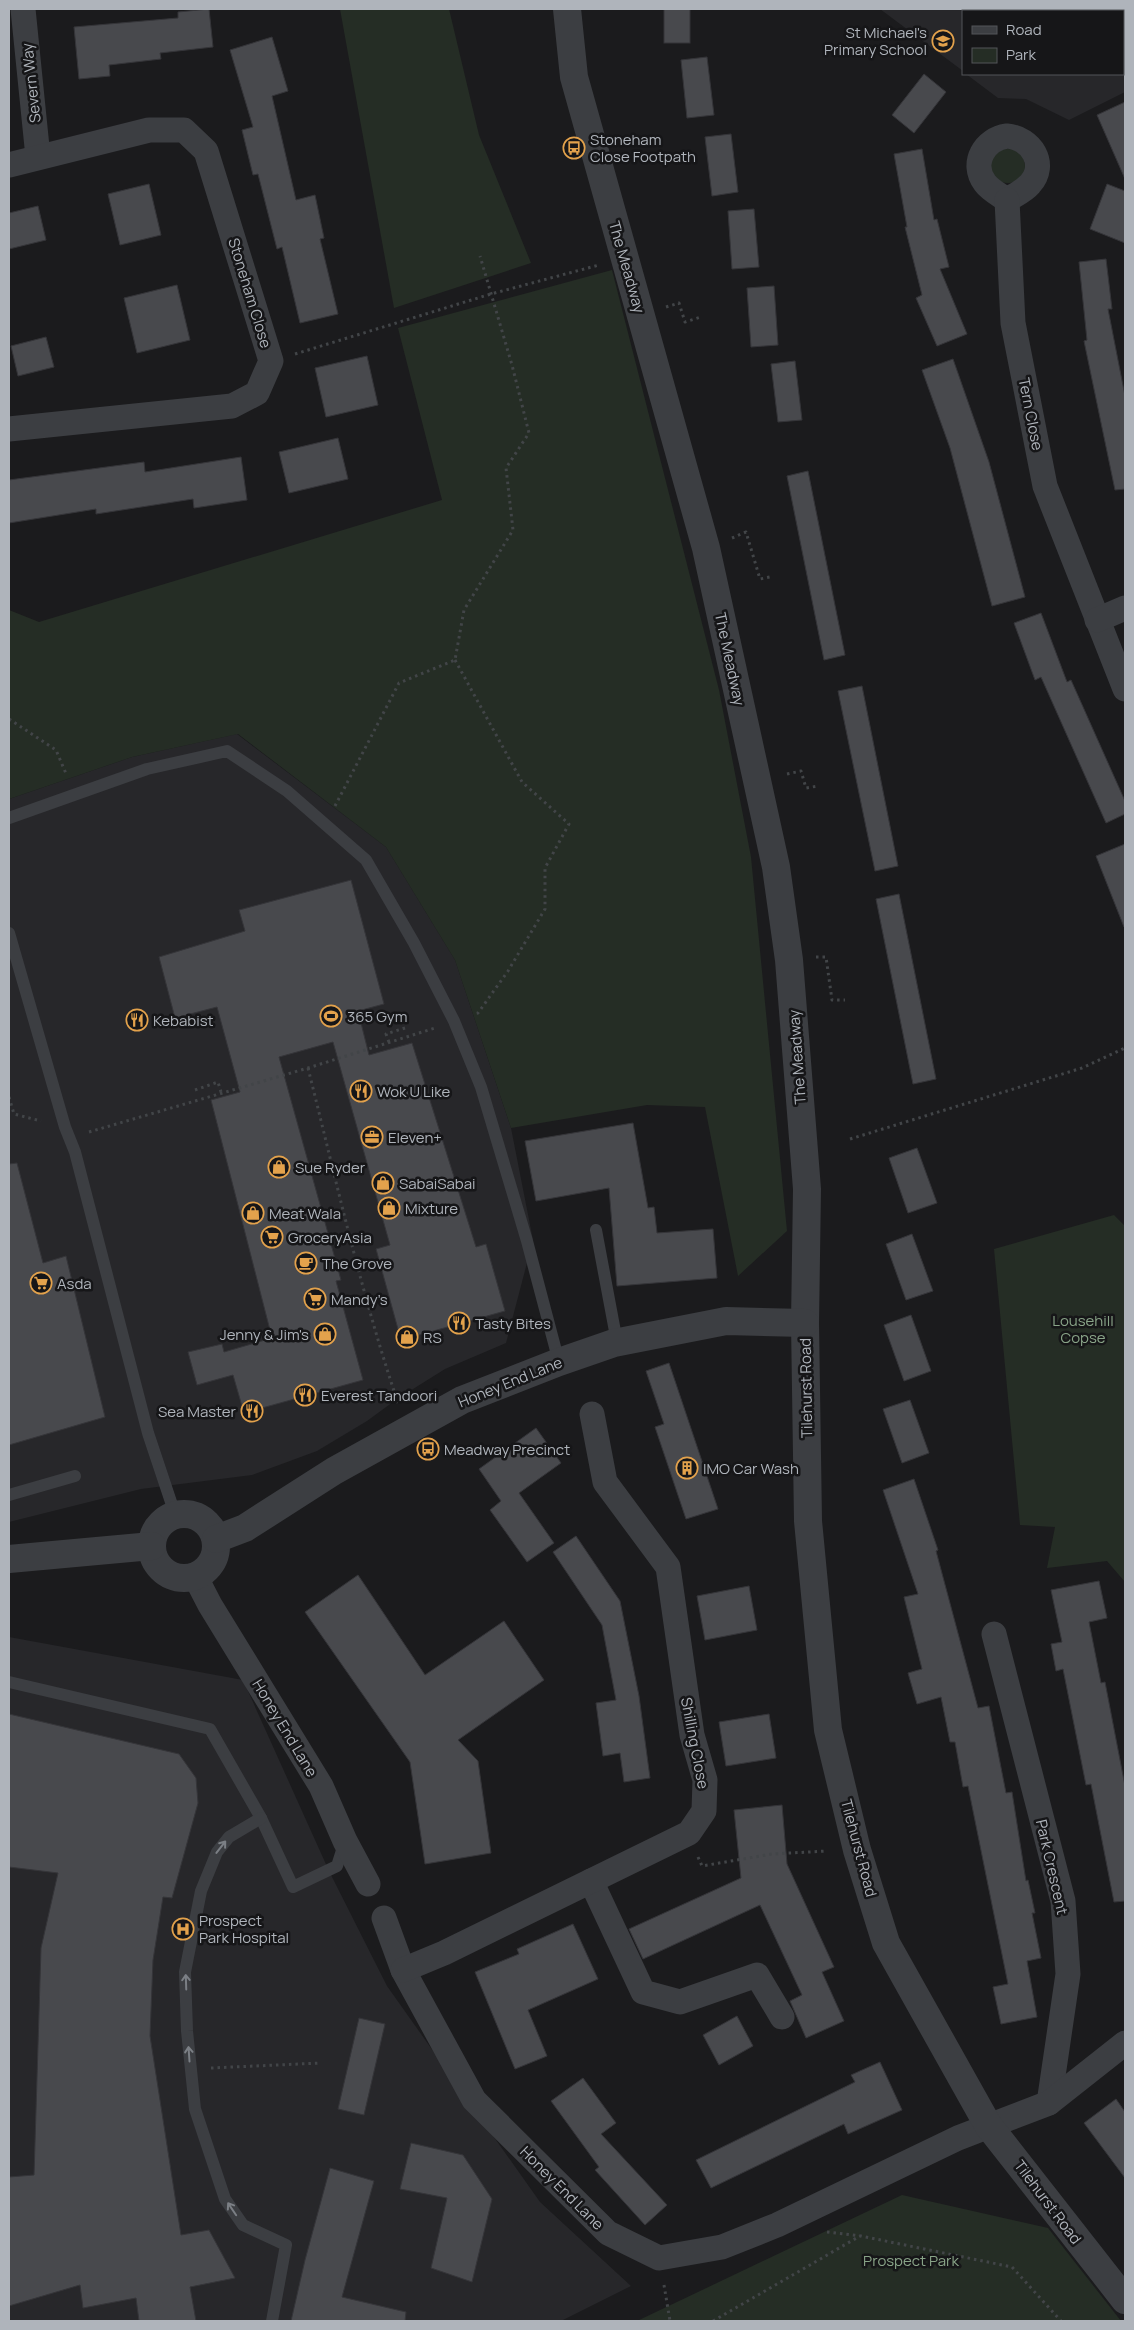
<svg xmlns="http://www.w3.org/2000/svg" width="1134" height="2330" font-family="Manrope,sans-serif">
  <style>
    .built { fill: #27272a }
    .green { fill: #252d25 }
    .building { fill: #48494d; stroke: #353539 }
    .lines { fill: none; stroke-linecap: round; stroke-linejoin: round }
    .path { stroke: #424548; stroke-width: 3; stroke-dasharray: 2.5 4; stroke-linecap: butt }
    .service { stroke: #3c3e42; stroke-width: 12 }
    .minor { stroke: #3c3e42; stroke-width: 25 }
    .tertiary { stroke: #3c3e42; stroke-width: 28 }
    .oneway { stroke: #7b7f85 }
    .labels { text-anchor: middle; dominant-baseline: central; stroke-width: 5; stroke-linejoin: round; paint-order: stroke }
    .poi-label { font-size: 15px; fill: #afb4bb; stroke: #161618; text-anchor: start }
    .street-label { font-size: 15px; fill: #afb4bb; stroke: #161618 }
    .park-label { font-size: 15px; fill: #89a488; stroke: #161618 }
  </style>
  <rect width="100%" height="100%" fill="#1b1b1d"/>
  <g class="built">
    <path d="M 880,9 L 1125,9 L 1125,92 L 1069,120 L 1026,99 L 998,98 L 966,74 L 1123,74 L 1123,11 L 963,11 L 963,71 Z"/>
    <path d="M 237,734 L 386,847 L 455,960 L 511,1128 L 533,1240 L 506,1343 L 445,1369 L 397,1399 L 367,1421 L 317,1451 L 252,1475 L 141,1489 L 9,1522 L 9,799 L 132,757 Z"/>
    <path d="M 9,1637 L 243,1680 L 329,1871 L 387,1986 L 540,2202 L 631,2286 L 561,2321 L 9,2321 Z"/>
  </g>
  <g class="green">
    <path d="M 340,9 L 449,9 L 479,135 L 531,263 L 394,308 Z"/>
    <circle cx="1008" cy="166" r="17"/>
    <path d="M 612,270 L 719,690 L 751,857 L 787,1231 L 738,1276 L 705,1107 L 647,1105 L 511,1128 L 455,960 L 386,847 L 238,734 L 132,757 L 9,799 L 9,610 L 39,622 L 442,500 L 398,328 Z"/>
    <path d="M 1114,1215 L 1125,1226 L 1125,1582 L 1107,1561 L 1047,1568 L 1055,1527 L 1020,1525 L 994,1249 Z"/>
    <path d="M 902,2195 L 1048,2228 L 1121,2321 L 637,2321 Z"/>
  </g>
  <g class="building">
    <path d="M 209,9 L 213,47 L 160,53 L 161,59 L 109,65 L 110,76 L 79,79 L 74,27 L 178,18 L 178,12 Z"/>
    <rect x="664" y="9" width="26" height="34"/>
    <path d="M 272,37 L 288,91 L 272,96 L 296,200 L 315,195 L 324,238 L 320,239 L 338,314 L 300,323 L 282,247 L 277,249 L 258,174 L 253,175 L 242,130 L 253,127 L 230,50 Z"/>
    <path d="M 707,57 L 714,115 L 687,118 L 681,60 Z"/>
    <path d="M 924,74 L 946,92 L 914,133 L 892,115 Z"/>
    <path d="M 1125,102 L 1125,179 L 1097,115 Z"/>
    <path d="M 731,134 L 738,192 L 712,196 L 705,137 Z"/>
    <path d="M 922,149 L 934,220 L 937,219 L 949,267 L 940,269 L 967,334 L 937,346 L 916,298 L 922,295 L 905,227 L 907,227 L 894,154 Z"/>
    <path d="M 149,184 L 161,235 L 120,245 L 108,194 Z"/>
    <path d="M 1107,184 L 1125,191 L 1125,243 L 1090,229 Z"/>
    <path d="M 38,206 L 46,240 L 9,249 L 9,213 Z"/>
    <path d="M 754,209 L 759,267 L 732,269 L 728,211 Z"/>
    <path d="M 1106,259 L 1112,309 L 1108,309 L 1125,396 L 1125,489 L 1115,490 L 1084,341 L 1087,340 L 1079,262 Z"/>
    <path d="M 177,285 L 190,340 L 137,353 L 124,298 Z"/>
    <path d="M 774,286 L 778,345 L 751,347 L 747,288 Z"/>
    <path d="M 46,337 L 54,367 L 18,376 L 11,346 Z"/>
    <path d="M 367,356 L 378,405 L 326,417 L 315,368 Z"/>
    <path d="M 953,359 L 989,462 L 1025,597 L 992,606 L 950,448 L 922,370 Z"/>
    <path d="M 795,361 L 802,420 L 778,422 L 771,364 Z"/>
    <path d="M 338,438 L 348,479 L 289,493 L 279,452 Z"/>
    <path d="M 241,457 L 247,500 L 194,508 L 193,499 L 96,514 L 96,509 L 9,523 L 9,480 L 144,462 L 145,472 Z"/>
    <path d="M 808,471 L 845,655 L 824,660 L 787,476 Z"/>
    <path d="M 1041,613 L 1067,682 L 1071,680 L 1125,801 L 1125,814 L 1106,823 L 1041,677 L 1035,680 L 1014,623 Z"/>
    <path d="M 862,686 L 898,866 L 875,871 L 838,691 Z"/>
    <path d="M 1125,844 L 1125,927 L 1124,927 L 1096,856 Z"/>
    <path d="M 351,880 L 384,1004 L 358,1011 L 369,1055 L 412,1043 L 476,1247 L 486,1244 L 505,1311 L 401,1340 L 376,1249 L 390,1245 L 333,1042 L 279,1057 L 341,1280 L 336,1281 L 363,1380 L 244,1413 L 233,1375 L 197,1385 L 188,1352 L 222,1344 L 224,1352 L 272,1338 L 211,1100 L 240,1092 L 217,1007 L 175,1018 L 159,957 L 245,931 L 239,910 Z"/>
    <path d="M 899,894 L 936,1079 L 913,1084 L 876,899 Z"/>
    <path d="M 633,1123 L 648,1208 L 654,1207 L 657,1233 L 713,1229 L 717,1278 L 617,1286 L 609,1188 L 536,1201 L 525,1141 Z"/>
    <path d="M 917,1148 L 937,1203 L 908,1213 L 889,1158 Z"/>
    <path d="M 17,1163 L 43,1263 L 66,1256 L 105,1417 L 9,1445 L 9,1164 Z"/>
    <path d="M 912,1234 L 933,1291 L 906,1300 L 886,1244 Z"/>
    <path d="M 911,1315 L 931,1371 L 904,1381 L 884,1325 Z"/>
    <path d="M 669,1363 L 718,1509 L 686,1519 L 655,1427 L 664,1424 L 646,1371 Z"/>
    <path d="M 910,1400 L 929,1453 L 902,1463 L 883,1409 Z"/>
    <path d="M 536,1428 L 561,1463 L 519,1493 L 554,1543 L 527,1562 L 490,1510 L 501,1501 L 479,1469 Z"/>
    <path d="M 914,1479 L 938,1550 L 936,1551 L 978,1708 L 989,1706 L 1006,1793 L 1012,1792 L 1026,1881 L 1028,1880 L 1035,1913 L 1032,1913 L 1041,1958 L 1027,1961 L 1037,2017 L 1001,2024 L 993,1987 L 1008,1984 L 968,1786 L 963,1787 L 955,1742 L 950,1742 L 941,1697 L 917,1704 L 908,1673 L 922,1669 L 904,1597 L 918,1594 L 883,1490 Z"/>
    <path d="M 576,1536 L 620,1601 L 639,1696 L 650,1778 L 624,1782 L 620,1753 L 603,1756 L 596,1703 L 616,1700 L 602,1625 L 553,1552 Z"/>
    <path d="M 358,1575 L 425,1675 L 504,1621 L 544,1680 L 458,1740 L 478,1761 L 491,1853 L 425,1864 L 410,1762 L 305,1612 Z"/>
    <path d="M 1099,1581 L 1107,1618 L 1089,1622 L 1101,1683 L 1105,1682 L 1125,1786 L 1125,1901 L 1114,1902 L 1091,1784 L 1086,1785 L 1063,1669 L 1056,1671 L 1051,1644 L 1062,1642 L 1051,1590 Z"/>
    <path d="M 749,1586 L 757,1630 L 705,1640 L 697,1596 Z"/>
    <path d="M 9,1714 L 179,1754 L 196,1778 L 198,1803 L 172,1898 L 163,1897 L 153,1960 L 150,2036 L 181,2235 L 209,2230 L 235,2278 L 190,2287 L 196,2321 L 139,2321 L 136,2298 L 83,2308 L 80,2285 L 9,2306 L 9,2177 L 34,2175 L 41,1948 L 58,1873 L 9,1867 Z"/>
    <path d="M 769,1714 L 776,1758 L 726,1766 L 719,1722 Z"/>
    <path d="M 782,1805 L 787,1864 L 834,1967 L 822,1972 L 844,2021 L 806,2038 L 790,2001 L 802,1995 L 760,1905 L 643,1959 L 629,1929 L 741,1878 L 734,1810 Z"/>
    <path d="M 573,1924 L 598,1979 L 528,2010 L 547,2056 L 515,2069 L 475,1972 L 519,1954 L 517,1949 Z"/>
    <path d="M 737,2016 L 753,2046 L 719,2065 L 703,2035 Z"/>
    <path d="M 359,2018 L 385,2024 L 364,2115 L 338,2109 Z"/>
    <path d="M 880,2062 L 902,2110 L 848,2134 L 844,2124 L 711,2188 L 696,2160 L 855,2082 L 851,2075 Z"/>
    <path d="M 583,2078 L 616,2123 L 601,2134 L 667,2205 L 645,2225 L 595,2170 L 599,2167 L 551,2101 Z"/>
    <path d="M 1116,2099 L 1125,2112 L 1125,2178 L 1084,2123 Z"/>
    <path d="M 411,2143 L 463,2155 L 492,2199 L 472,2282 L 431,2268 L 447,2198 L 400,2189 Z"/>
    <path d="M 330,2168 L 374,2181 L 342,2297 L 406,2312 L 405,2321 L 291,2321 L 305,2260 Z"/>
  </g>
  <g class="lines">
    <g class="path">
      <path d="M 666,307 L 679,303 L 685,322 L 701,317"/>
      <path d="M 295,354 L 491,294 L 599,265"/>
      <path d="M 732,538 L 746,532 L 760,579 L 770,577"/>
      <path d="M 455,660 L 522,782 L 569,824 L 545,868 L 545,909 L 508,971 L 478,1013 L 473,1014"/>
      <path d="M 9,719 L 56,750 L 67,776"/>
      <path d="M 787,774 L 801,771 L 806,788 L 818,786"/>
      <path d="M 335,806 L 399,683 L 455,660 L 464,610 L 513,530 L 506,468 L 529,433 L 512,365 L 480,256"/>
      <path d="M 816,957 L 826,957 L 832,1000 L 845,1000"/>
      <path d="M 389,1042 L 386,1034 L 408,1027"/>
      <path d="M 308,1068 C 336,1180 361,1293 398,1403"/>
      <path d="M 195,1090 L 218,1082 L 221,1092"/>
      <path d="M 9,1097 L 14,1114 L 41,1121"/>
      <path d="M 89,1132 L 308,1068 L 435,1028"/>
      <path d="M 850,1139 L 1082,1068 L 1125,1048"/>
      <path d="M 698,1857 L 702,1866 L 772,1854 L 827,1851"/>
      <path d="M 211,2068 L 321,2063"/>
      <path d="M 827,2232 L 861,2236 L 1012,2267 L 1061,2321"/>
      <path d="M 664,2285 L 670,2321"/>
      <path d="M 713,2321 L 860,2236"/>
    </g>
    <g class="service">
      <path d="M 9,818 L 147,769 L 227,751 L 287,791 L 366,860 L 414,943 L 454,1021 L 481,1087 L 527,1241 L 559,1362"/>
      <path d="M 9,933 L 65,1127 L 75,1152 L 148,1433 L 175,1514"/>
      <path d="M 596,1230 L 617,1342"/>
      <path d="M 9,1495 L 75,1476"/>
      <path d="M 9,1682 L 210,1729 L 261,1818 L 293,1887 L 337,1866 L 345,1841"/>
      <path d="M 261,1818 L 229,1837 L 217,1852 L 201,1891 L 185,1972 L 187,2031 L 195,2109 L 225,2199 L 243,2225 L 286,2245 L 272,2321"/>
    </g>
    <g class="minor">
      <path d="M 23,9 L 38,157"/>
      <path d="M 1007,136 C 1031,138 1048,164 1030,184 C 1024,191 1015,195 1007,200 C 1000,195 990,190 985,183 C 970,163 985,139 1007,136 Z"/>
      <path d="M 9,165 L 149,130 L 184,130 L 206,151 L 271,361 L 257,393 L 232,406 L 9,429"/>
      <path d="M 1007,200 L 1013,323 L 1045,486 L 1125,689"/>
      <path d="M 1097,620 L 1125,608"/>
      <path d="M 195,1576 L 210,1605 L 321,1786 L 345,1841 L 368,1884"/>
      <path d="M 994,1634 L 1063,1901 L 1068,1974 L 1049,2103"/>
      <path d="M 591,1881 L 643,1992 L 680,2002 L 757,1975 L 782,2017"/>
      <path d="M 384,1918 L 403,1970 L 474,2100 L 608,2233 L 659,2258 L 722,2247 L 777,2225 L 958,2138 L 1049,2103 L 1125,2043"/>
      <path d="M 403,1970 L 444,1953 L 689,1833 L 704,1811 L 705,1780 L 692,1735 L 668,1567 L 605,1482 L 592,1414"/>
    </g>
    <g class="tertiary">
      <path d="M 567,9 L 574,77 L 706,548 L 776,867 L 789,960 L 807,1189 L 805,1323 L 808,1521 L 828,1730 L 857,1850 L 886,1943 L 988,2125 L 1125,2300"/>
      <circle cx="184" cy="1546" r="32"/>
      <path d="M 216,1539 L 245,1528 L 334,1471 L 462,1400 L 559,1362 L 614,1343 L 726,1321 L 805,1323"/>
      <path d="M 9,1559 L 152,1546"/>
    </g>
  </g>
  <defs><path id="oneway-shaft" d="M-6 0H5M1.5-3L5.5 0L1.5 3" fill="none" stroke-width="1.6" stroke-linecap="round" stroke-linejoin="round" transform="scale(1.25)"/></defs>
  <g class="oneway">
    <use href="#oneway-shaft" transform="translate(221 1847) rotate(-52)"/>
    <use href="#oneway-shaft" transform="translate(186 1982) rotate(-92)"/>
    <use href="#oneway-shaft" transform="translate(189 2054) rotate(-94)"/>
    <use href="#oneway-shaft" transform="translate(232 2209) rotate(-124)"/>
  </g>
  <defs>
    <g id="school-ring" transform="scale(1.125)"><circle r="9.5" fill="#161618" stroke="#e3a24c" stroke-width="1.5"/><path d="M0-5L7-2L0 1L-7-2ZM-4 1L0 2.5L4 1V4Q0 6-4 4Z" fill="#e3a24c"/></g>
    <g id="bus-ring" transform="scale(1.125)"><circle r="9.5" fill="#161618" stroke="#e3a24c" stroke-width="1.5"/><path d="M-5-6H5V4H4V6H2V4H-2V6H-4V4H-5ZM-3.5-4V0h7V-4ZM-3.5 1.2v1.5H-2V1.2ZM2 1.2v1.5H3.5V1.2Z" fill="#e3a24c"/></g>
    <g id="stadium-ring" transform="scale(1.125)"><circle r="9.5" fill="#161618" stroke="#e3a24c" stroke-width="1.5"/><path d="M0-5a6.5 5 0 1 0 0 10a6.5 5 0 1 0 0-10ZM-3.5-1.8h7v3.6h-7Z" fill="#e3a24c"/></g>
    <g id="restaurant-ring" transform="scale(1.125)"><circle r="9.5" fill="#161618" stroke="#e3a24c" stroke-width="1.5"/><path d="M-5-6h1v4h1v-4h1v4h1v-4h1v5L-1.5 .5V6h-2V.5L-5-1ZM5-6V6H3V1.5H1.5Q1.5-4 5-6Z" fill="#e3a24c"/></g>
    <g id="office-ring" transform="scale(1.125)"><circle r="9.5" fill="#161618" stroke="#e3a24c" stroke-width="1.5"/><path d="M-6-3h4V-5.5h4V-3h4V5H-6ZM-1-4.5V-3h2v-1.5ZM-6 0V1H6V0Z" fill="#e3a24c"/></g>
    <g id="shop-ring" transform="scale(1.125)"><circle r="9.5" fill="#161618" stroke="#e3a24c" stroke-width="1.5"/><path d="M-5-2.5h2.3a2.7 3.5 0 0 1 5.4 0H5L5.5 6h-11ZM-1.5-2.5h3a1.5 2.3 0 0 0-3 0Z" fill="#e3a24c"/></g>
    <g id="supermarket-ring" transform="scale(1.125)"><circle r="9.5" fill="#161618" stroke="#e3a24c" stroke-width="1.5"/><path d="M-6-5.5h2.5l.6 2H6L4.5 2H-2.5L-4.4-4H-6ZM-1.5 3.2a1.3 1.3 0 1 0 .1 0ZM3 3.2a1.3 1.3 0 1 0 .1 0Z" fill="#e3a24c"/></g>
    <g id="cafe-ring" transform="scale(1.125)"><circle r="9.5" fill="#161618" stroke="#e3a24c" stroke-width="1.5"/><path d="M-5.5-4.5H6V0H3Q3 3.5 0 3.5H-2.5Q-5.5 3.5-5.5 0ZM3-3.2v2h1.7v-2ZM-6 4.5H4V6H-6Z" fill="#e3a24c"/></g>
    <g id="building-ring" transform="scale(1.125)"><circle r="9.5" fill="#161618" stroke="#e3a24c" stroke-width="1.5"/><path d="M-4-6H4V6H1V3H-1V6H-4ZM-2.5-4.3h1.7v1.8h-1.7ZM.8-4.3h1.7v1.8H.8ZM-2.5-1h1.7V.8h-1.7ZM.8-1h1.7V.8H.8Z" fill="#e3a24c"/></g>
    <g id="hospital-ring" transform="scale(1.125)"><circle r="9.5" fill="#161618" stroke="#e3a24c" stroke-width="1.5"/><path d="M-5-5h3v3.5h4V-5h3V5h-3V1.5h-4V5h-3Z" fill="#e3a24c"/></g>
  </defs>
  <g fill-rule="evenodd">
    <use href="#school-ring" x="943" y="41"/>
    <use href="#bus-ring" x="574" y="148"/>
    <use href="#stadium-ring" x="331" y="1016"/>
    <use href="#restaurant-ring" x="137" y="1020"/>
    <use href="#restaurant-ring" x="361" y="1091"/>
    <use href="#office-ring" x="372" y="1137"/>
    <use href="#shop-ring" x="279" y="1167"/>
    <use href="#shop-ring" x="383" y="1183"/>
    <use href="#shop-ring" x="389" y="1208"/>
    <use href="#shop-ring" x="253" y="1213"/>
    <use href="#supermarket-ring" x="272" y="1237"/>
    <use href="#cafe-ring" x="306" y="1263"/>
    <use href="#supermarket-ring" x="41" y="1283"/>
    <use href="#supermarket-ring" x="315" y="1299"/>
    <use href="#restaurant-ring" x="459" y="1323"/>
    <use href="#shop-ring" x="325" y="1334"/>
    <use href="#shop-ring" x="407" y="1337"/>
    <use href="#restaurant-ring" x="305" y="1395"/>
    <use href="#restaurant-ring" x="252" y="1411"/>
    <use href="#bus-ring" x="428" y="1449"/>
    <use href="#building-ring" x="687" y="1468"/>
    <use href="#hospital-ring" x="183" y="1929"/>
  </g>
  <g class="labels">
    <g class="poi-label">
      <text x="927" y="32" text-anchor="end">St Michael's<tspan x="927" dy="17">Primary School</tspan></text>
      <text x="590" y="139">Stoneham<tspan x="590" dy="17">Close Footpath</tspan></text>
      <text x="347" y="1016">365 Gym</text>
      <text x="153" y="1020">Kebabist</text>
      <text x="377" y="1091">Wok U Like</text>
      <text x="388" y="1137">Eleven+</text>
      <text x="295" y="1167">Sue Ryder</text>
      <text x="399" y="1183">SabaiSabai</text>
      <text x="405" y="1208">Mixture</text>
      <text x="269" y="1213">Meat Wala</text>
      <text x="288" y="1237">GroceryAsia</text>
      <text x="322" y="1263">The Grove</text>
      <text x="57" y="1283">Asda</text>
      <text x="331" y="1299">Mandy’s</text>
      <text x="475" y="1323">Tasty Bites</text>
      <text x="309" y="1334" text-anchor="end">Jenny &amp; Jim's</text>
      <text x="423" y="1337">RS</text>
      <text x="321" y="1395">Everest Tandoori</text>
      <text x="236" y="1411" text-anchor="end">Sea Master</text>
      <text x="444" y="1449">Meadway Precinct</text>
      <text x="703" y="1468">IMO Car Wash</text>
      <text x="199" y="1920">Prospect<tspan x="199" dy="17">Park Hospital</tspan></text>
    </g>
    <g class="street-label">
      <text transform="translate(31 83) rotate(-96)">Severn Way</text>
      <text transform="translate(627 267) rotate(74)">The Meadway</text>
      <text transform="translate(250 293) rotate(73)">Stoneham Close</text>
      <text transform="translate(1031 414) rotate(79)">Tern Close</text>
      <text transform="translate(730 659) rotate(78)">The Meadway</text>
      <text transform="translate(797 1057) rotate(-94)">The Meadway</text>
      <text transform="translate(510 1382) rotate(-22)">Honey End Lane</text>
      <text transform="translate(806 1388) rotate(-91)">Tilehurst Road</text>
      <text transform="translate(285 1728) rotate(59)">Honey End Lane</text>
      <text transform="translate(695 1743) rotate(79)">Shilling Close</text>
      <text transform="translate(859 1848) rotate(75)">Tilehurst Road</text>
      <text transform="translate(1052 1867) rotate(77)">Park Crescent</text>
      <text transform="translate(562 2188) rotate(45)">Honey End Lane</text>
      <text transform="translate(1048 2202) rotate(53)">Tilehurst Road</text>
    </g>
    <g class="park-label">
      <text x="1083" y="1320">Lousehill<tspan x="1083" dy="17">Copse</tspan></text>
      <text x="911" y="2260">Prospect Park</text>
    </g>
  </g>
  <rect width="1134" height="2330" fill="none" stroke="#afb4bb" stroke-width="20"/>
  <rect x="962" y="10" width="162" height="65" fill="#161618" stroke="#535559"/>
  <rect x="972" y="26" width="25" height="8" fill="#3c3e42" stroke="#535559"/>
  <text x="1006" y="35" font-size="15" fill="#afb4bb">Road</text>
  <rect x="972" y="48" width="25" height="15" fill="#252d25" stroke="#535559"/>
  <text x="1006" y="60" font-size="15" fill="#afb4bb">Park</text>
</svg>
